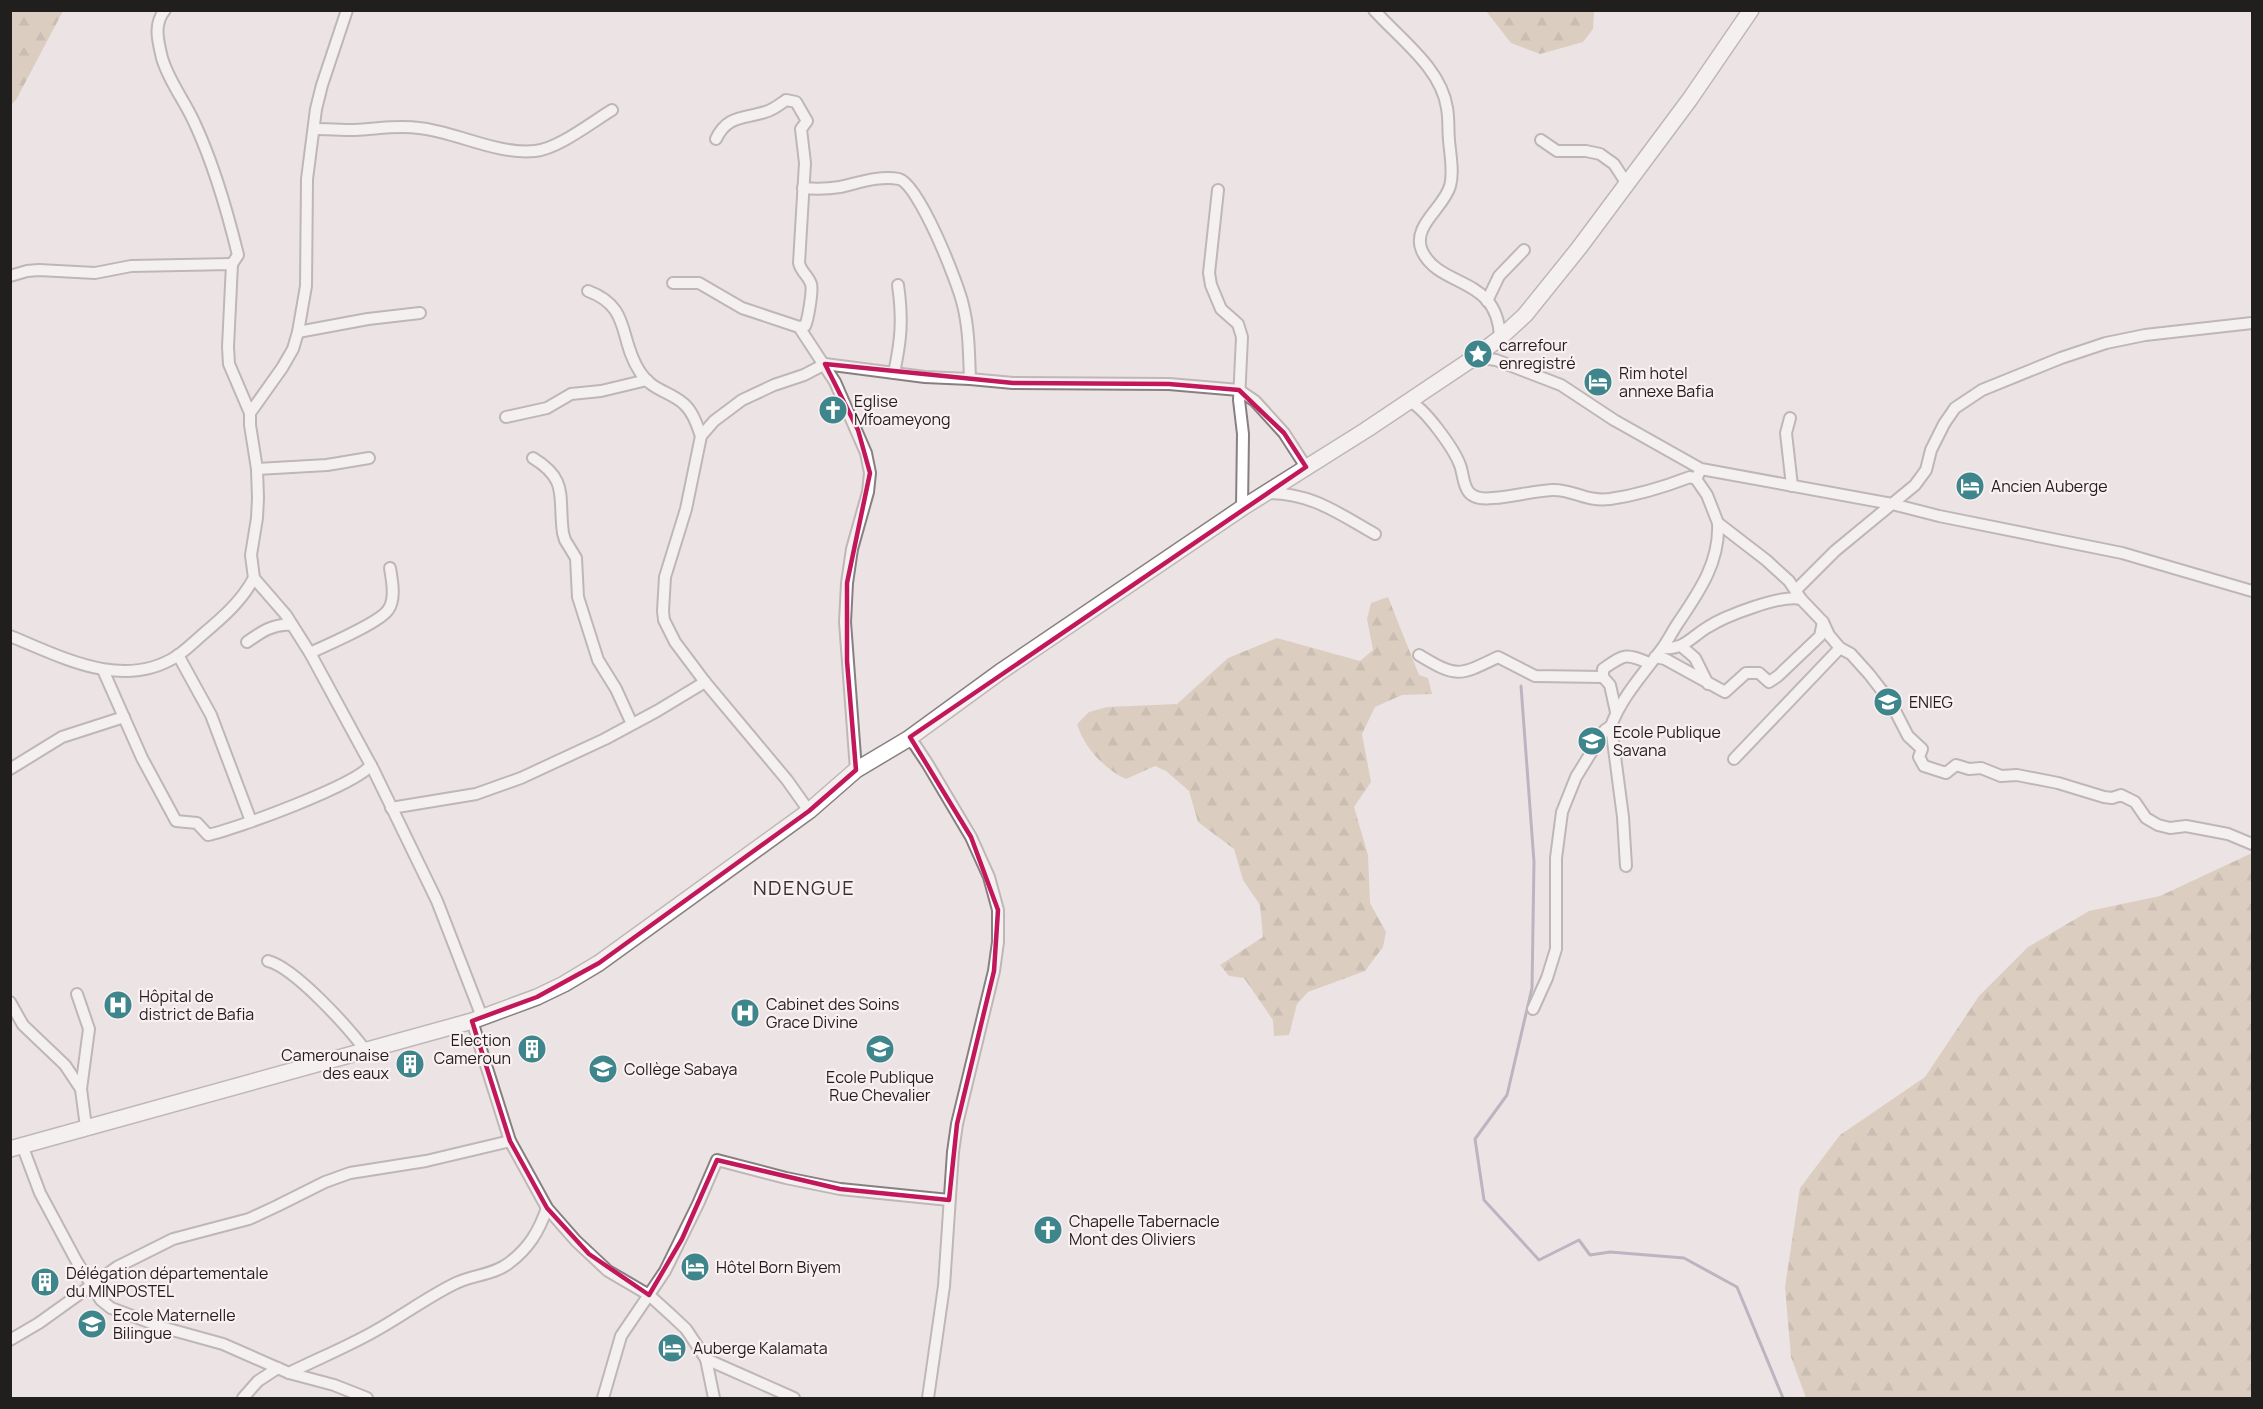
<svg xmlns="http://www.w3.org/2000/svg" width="2263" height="1409" font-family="Manrope,sans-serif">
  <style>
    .forest { fill: url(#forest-firs) }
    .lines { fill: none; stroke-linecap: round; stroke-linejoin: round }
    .stream { stroke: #867895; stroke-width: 3 }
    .street-casing { stroke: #887f80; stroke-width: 14 }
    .secondary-casing { stroke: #887f80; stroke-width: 18 }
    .street { stroke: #fff; stroke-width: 10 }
    .secondary { stroke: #fff; stroke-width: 15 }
    .marked { fill: none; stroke: #c2185b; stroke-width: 4.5; stroke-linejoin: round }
    .labels { text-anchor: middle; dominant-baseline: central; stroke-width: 4.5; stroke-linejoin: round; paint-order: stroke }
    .poi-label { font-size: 16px; fill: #211e1e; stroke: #faf0f1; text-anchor: start }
    .quarter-label { font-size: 20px; letter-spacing: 1.5px; fill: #383131; stroke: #faf0f1 }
  </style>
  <defs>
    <pattern id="forest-firs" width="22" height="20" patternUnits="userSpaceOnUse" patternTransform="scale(1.5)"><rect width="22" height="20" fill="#c6b294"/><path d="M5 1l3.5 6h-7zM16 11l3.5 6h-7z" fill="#a09078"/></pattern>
  </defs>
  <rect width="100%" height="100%" fill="#ece3e4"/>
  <g class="forest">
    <path d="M 11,10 L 63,11 L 16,100 L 11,105 Z"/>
    <path d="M 1486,11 L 1594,11 L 1593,29 L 1583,42 L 1540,54 L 1511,43 Z"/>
    <path d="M 1388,597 L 1419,675 L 1428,678 L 1432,694 L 1402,695 L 1375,707 L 1362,734 L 1371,782 L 1354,807 L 1368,855 L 1370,903 L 1386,932 L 1383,947 L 1365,971 L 1308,992 L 1297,1004 L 1289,1035 L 1274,1036 L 1273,1020 L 1244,978 L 1229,976 L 1220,965 L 1263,937 L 1260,905 L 1243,880 L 1234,849 L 1198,822 L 1189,791 L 1166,771 L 1155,766 L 1126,779 C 1104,769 1084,747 1077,724 L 1089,712 L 1107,707 L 1177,704 L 1228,658 L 1277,638 L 1360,661 L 1373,650 L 1367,619 L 1371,603 Z"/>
    <path d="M 2252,853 L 2252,1398 L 1806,1398 L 1791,1357 L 1785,1287 L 1800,1188 L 1840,1135 L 1925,1077 L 1979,996 L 2028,947 L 2089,911 L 2160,896 Z"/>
  </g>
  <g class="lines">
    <path class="stream" d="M 1521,686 L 1534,862 L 1532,988 L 1507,1095 L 1475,1139 L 1484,1200 L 1539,1260 L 1579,1240 L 1590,1255 L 1610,1252 L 1684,1258 L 1737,1287 L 1783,1398"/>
    <g class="street-casing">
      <g id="street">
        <path d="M 165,10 C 153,24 158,41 162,58 C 169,82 185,101 195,124 C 214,165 227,210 238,255 L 232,264"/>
        <path d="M 1374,10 C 1400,39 1441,68 1447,108 C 1449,119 1448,130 1449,140 C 1450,154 1454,172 1450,186 C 1444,208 1411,226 1422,251 C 1440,289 1498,275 1500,338"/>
        <path d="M 314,129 C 327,129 341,130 355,130 C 377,129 397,125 419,128 C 457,132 497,155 535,151 C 558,149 592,122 612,110"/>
        <path d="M 716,139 C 727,115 744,119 765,112 C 773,110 779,105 786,100 L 796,102 L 807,121 L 801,129 L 805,163 L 799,263 C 801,272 808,275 811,284 C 813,290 808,320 805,326 L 799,327"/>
        <path d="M 1541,140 L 1557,151 L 1586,151 L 1600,154 L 1614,164 L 1627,184"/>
        <path d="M 803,188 C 815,189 827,189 840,187 C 858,183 880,175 899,179 C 919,184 958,283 963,305 C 969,329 969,354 970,379"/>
        <path d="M 1218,190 L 1209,273 L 1211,285 L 1221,309 L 1238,324 L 1242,337 L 1239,400 L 1243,434 L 1242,508"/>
        <path d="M 10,276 L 27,271 L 39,270 L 95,273 L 131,266 L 232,264 L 228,347 L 229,364 L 250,413"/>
        <path d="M 673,283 L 699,283 L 742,308 L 799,327 L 835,382 L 866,453 L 870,473 L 868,492 L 852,549 L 847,583 L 845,622 L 856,770"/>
        <path d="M 588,291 C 632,307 618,339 640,372 C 652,391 670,391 684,404 C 693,412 697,425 701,436"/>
        <path d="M 1487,301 L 1499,276 L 1524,250"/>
        <path d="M 298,332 L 368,319 L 420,313"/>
        <path d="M 1475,357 L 1496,360 L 1561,385 L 1614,420 L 1701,469 L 1892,504 L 1939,516 L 2122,553 L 2252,591"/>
        <path d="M 894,373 C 901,340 903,320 898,285"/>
        <path d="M 1409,401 C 1425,408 1454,449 1460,465 C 1463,473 1463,484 1468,491 C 1473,499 1484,499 1493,498 C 1513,497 1532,491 1552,490 C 1573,489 1585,502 1610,499 C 1638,495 1664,487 1690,477 L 1696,479 L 1699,473"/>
        <path d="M 506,417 L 547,408 L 571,394 L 601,391 L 647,380"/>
        <path d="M 1790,418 L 1786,433 L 1792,486"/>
        <path d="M 533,458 C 569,480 558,496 563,533 L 565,540 L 576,558 L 578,597 L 598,660 L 616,689 L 632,724"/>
        <path d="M 257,469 L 327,465 L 369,458"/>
        <path d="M 1696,479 L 1707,495 L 1718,523 L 1766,560 L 1789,581 L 1801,599 L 1823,622 L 1829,635 L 1840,648 L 1851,654 L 1869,674 L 1890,701 L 1908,736 L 1922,749 L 1919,757 L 1924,766 L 1946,773 L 1956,765 L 1969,769 L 1981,768 L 2001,776 L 2017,775 L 2058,783 L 2104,797 L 2112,798 L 2121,795 L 2135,802 L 2146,818 L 2158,825 L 2170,828 L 2186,826 L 2228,834 L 2252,844"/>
        <path d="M 1265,493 C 1312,493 1336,512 1375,534"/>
        <path d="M 254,578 L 251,555 L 257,518 L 258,498 L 257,469 L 250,425 L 250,413 L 282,368 L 293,349 L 298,332 L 306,286 L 307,179 L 316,109 L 322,85 L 347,10"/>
        <path d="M 1796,590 L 1835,551 L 1915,485 L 1926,470 L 1931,450 L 1944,424 L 1955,408 L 1982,390 L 2061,358 L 2106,343 L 2145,335 L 2252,323"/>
        <path d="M 10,636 C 62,657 123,691 177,656 C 186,650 194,642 202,635 C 222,618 241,602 254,578 L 286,615 L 310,653 L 373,769 L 437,901 L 482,1017"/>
        <path d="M 247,642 C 261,632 274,623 292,625"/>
        <path d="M 1681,646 L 1695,658 L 1708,684"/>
        <path d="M 1663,648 C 1684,650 1691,637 1708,627 C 1725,616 1782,594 1801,599"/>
        <path d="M 310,653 C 327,645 379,623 388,610 C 396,599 392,581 390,568"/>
        <path d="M 178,655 L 211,715 L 251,821"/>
        <path d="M 1419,655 C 1457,678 1459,676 1498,657 L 1535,676 L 1603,677"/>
        <path d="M 1655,657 L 1665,659 L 1725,692 L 1746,673 L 1759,673 L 1769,682 L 1778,676 L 1820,636 L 1823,622"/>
        <path d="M 103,670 L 142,758 L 176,821 L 197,823 L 208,835 C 236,829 356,785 371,765"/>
        <path d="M 705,682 L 675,642 L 664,620 L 663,611 L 665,577 L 686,509 L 701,436 L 714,421 L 742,400 L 774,385 L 804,375 L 825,364 L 925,377 L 970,379 L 1013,383 L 1169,384 L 1239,390 L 1255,401 L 1284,433 L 1306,467"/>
        <path d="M 1616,712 L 1610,685 L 1603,677 L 1603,669 C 1625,654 1625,653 1649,663"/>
        <path d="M 1611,726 L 1623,817 L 1626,866"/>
        <path d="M 908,739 L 915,745 L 927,763 L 971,837 L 989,877 L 998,910 L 998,942 L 994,971 L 957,1124 L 953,1152 L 944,1286 L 928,1398"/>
        <path d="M 1734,759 L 1840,648"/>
        <path d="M 10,769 L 62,737 L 124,717"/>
        <path d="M 391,808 L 476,794 L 521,778 L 605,739 L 657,711 L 705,682 L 787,780 L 809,811"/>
        <path d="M 268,961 C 295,968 348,1027 366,1051"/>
        <path d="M 77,994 L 89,1029 L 81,1089"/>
        <path d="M 10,1002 L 23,1025 L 65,1065 L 81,1089 L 86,1127"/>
        <path d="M 1533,1009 L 1547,978 L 1556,949 L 1556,858 L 1562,812 L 1576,777 L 1605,730 L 1611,726 C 1621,698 1643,674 1661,650 C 1667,642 1672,632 1678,623 C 1699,592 1720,562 1718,523"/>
        <path d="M 472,1021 L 510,1141 L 547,1208 L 576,1241 L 608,1271 L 649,1295 L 670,1314 L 686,1329 L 706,1359 L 794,1398"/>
        <path d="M 22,1145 L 40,1193 L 77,1262 L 101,1300 L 111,1308 L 165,1328 L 223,1344 L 289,1373 L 334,1385 L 367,1398"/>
        <path d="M 10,1340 L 39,1323 L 117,1267 L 173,1239 L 249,1219 L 277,1206 L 325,1182 L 350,1173 L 426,1161 L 510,1141"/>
        <path d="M 706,1359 L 714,1398"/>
        <path d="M 289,1373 C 317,1359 347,1347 375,1331 C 402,1316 426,1298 454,1284 C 471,1275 494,1275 509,1263 C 529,1248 539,1231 547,1208"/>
        <path d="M 243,1398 L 258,1381 L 278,1368"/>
        <path d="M 603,1398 L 621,1336 L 665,1271 L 698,1204 L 717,1160 L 786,1178 L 840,1189 L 949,1200"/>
      </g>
    </g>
    <g class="secondary-casing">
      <path id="secondary" d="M 10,1149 L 472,1021 L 537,997 L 564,984 L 599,963 L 809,811 L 856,770 L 908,739 L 1000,672 L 1242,508 L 1366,430 L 1475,357 L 1500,338 L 1525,315 L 1579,248 L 1690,99 L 1751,10"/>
    </g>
    <use href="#street" class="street"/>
    <use href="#secondary" class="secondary"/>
  </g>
  <path d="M0 0H2263V1409H0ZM 825,364 L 1013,383 L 1169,384 L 1239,390 L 1284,433 L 1306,467 L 910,737 L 971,837 L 998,910 L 994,971 L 957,1124 L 949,1200 L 840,1189 L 717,1160 L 682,1239 L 649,1295 L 589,1254 L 547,1208 L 510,1141 L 472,1021 L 537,997 L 599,963 L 809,811 L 856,770 L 847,661 L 847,583 L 870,473 L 858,430 Z" fill="#ece3e4" fill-opacity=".55" fill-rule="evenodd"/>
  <path class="marked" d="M 825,364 L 1013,383 L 1169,384 L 1239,390 L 1284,433 L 1306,467 L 910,737 L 971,837 L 998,910 L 994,971 L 957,1124 L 949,1200 L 840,1189 L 717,1160 L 682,1239 L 649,1295 L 589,1254 L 547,1208 L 510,1141 L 472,1021 L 537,997 L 599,963 L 809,811 L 856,770 L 847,661 L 847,583 L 870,473 L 858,430 Z"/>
  <defs>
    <g id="sight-disc" transform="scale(1.5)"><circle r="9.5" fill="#3e868c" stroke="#faf0f1"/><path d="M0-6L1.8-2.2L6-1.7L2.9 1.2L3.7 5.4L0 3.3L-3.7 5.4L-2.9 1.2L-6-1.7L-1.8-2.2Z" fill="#fff"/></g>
    <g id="hotel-disc" transform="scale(1.5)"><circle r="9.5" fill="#3e868c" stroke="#faf0f1"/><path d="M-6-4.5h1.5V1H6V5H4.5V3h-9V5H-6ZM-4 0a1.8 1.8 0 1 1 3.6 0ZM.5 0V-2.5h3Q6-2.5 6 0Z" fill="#fff"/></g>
    <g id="church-disc" transform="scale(1.5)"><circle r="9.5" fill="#3e868c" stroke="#faf0f1"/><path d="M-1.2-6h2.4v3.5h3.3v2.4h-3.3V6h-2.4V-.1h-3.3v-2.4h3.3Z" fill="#fff"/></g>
    <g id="university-disc" transform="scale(1.5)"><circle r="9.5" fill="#3e868c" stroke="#faf0f1"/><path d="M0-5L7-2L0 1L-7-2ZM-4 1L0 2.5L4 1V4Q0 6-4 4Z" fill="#fff"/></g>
    <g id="school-disc" transform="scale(1.5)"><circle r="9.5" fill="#3e868c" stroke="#faf0f1"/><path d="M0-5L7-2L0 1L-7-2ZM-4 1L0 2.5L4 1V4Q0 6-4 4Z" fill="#fff"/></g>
    <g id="hospital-disc" transform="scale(1.5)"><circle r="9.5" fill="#3e868c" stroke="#faf0f1"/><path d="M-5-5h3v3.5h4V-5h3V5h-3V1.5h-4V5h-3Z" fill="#fff"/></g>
    <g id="building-disc" transform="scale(1.5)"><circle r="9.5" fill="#3e868c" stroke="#faf0f1"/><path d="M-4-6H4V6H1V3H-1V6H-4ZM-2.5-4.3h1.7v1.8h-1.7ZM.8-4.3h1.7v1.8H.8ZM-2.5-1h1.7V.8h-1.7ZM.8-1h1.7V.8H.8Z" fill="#fff"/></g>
  </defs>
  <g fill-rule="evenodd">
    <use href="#sight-disc" x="1478" y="354"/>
    <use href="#hotel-disc" x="1598" y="382"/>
    <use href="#church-disc" x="833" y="410"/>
    <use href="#hotel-disc" x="1970" y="486"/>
    <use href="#university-disc" x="1888" y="702"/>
    <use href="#school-disc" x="1592" y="741"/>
    <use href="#hospital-disc" x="118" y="1005"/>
    <use href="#hospital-disc" x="745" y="1013"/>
    <use href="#building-disc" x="532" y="1049"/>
    <use href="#school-disc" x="880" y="1049"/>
    <use href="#building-disc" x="410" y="1064"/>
    <use href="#university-disc" x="603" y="1069"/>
    <use href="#church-disc" x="1048" y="1230"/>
    <use href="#hotel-disc" x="695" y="1267"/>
    <use href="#building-disc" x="45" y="1282"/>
    <use href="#school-disc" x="92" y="1324"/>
    <use href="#hotel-disc" x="672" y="1348"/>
  </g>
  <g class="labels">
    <g class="poi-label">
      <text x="1499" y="345">carrefour<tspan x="1499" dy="18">enregistré</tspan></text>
      <text x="1619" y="373">Rim hotel<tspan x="1619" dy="18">annexe Bafia</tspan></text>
      <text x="854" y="401">Eglise<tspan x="854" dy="18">Mfoameyong</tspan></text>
      <text x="1991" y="486">Ancien Auberge</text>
      <text x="1909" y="702">ENIEG</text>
      <text x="1613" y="732">Ecole Publique<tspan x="1613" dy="18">Savana</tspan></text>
      <text x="139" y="996">Hôpital de<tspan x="139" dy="18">district de Bafia</tspan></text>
      <text x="766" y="1004">Cabinet des Soins<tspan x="766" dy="18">Grace Divine</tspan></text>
      <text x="511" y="1040" text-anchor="end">Election<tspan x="511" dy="18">Cameroun</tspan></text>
      <text x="389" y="1055" text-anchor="end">Camerounaise<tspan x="389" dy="18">des eaux</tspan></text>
      <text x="624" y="1069">Collège Sabaya</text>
      <text x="880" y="1077" text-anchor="middle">Ecole Publique<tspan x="880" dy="18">Rue Chevalier</tspan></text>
      <text x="1069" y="1221">Chapelle Tabernacle<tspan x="1069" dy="18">Mont des Oliviers</tspan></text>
      <text x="716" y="1267">Hôtel Born Biyem</text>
      <text x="66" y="1273">Délégation départementale<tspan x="66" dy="18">du MINPOSTEL</tspan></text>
      <text x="113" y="1315">Ecole Maternelle<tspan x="113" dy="18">Bilingue</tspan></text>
      <text x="693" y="1348">Auberge Kalamata</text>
    </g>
    <g class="quarter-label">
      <text x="804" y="887">NDENGUE</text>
    </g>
  </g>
  <rect width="2263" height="1409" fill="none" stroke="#211e1e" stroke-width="24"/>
</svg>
